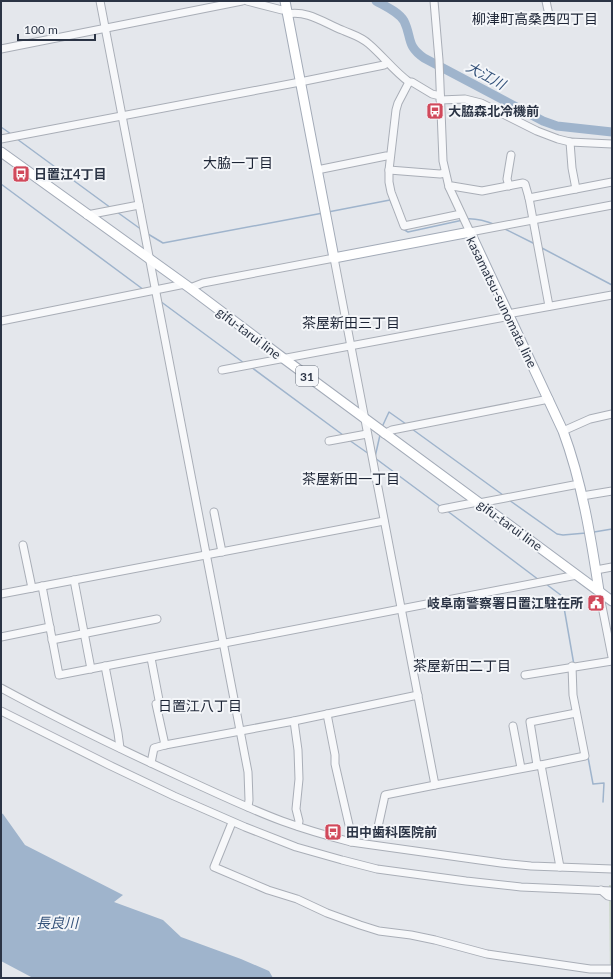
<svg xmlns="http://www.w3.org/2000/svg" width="613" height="979" font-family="Lato,'Noto Sans JP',sans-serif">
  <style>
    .green { fill: #c9d6c5 }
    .water { fill: #9fb4cc }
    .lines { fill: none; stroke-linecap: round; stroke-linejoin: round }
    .stream { stroke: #9fb4cc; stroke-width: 1.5 }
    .river { stroke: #9fb4cc; stroke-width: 9 }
    .minor-casing { stroke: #a9aeb7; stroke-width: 9 }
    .major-casing { stroke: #a3abb8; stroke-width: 11 }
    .minor { stroke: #f7f8fa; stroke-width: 7 }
    .major { stroke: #fff; stroke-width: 9 }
    .labels { text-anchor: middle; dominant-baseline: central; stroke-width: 4; stroke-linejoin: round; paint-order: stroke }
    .shield { fill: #f4f6f9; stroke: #676e7b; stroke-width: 1 }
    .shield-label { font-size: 12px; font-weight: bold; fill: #2b3445 }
    .poi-label { font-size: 13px; font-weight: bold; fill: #2b3445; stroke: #f4f6f9; text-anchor: start }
    .street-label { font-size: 13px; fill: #2b3445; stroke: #f4f6f9 }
    .neighbourhood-label { font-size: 14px; fill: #1d2536; stroke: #f4f6f9 }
    .water-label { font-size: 14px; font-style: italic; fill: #34527a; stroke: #f4f6f9 }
  </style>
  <rect width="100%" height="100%" fill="#e4e7ec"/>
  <path class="green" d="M 609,885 L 612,885 L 612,978 L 610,978 Z"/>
  <path class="water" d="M 1,813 L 3,814 L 25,845 L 123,895 L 114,902 L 163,920 L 181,937 L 241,959 L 269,971 L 273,978 L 33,978 L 1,961 Z"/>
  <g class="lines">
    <g class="stream">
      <path d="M 1,127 L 11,134"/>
      <path d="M 17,139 L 111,208"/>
      <path d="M 1,184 L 144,290"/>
      <path d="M 117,212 L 142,230"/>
      <path d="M 328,212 L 390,200 L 394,209"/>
      <path d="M 466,219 C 477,218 486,221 496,225"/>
      <path d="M 403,229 L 408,232 L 463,220"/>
      <path d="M 505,229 L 535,244"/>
      <path d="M 148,234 L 163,243 L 323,213"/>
      <path d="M 540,247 L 612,285"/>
      <path d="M 160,301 L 244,363"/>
      <path d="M 251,367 L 343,435"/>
      <path d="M 382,427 L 389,412 L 406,424"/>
      <path d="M 412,429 L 503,495"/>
      <path d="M 349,440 L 369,454"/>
      <path d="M 375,457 L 380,435"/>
      <path d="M 375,458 L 441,507"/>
      <path d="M 509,500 L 557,534 L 563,535 L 586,533"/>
      <path d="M 446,510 L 539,580"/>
      <path d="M 594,532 L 612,529"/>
      <path d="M 546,584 L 562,596 L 574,665"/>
      <path d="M 588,757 L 593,784 L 604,783 L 603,802"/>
    </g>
    <path class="river" d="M 376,1 C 385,6 399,12 404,21 C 412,37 406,46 424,58 L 543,121 L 557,126 L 612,132"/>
    <g class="minor-casing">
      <g id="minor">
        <path d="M 100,1 L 248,772 L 249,800 L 248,807"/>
        <path d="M 247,1 L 282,10 L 286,9"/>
        <path d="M 434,1 L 439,60 L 443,161 L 449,187 L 470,232 L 612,205"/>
        <path d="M 546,1 L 550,20"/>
        <path d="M 287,14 C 308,10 324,23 342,30 C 353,35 360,36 369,44 C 383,56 394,71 409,82 L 412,82 L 432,94 L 440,96"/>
        <path d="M 1,49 L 242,1"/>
        <path d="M 409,82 L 398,103 L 396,110 L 389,170 L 389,182 L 391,192 L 404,226 L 461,214"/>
        <path d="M 440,100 L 465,99 L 481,103 L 537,131 L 558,139 L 570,142 L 612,144"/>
        <path d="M 1,139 L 300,82 L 384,65 L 387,63"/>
        <path d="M 570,142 L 572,168 L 576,189"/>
        <path d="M 317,170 L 386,156 L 390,156"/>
        <path d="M 389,170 L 440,174 L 445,173"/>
        <path d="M 509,186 L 507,179 L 511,155"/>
        <path d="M 449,187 L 452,186 L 482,191 L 523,183 L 525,184 L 529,198 L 612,182"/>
        <path d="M 529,198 L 549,306"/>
        <path d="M 87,215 L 139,205"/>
        <path d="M 190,288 L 203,283 L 334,258 L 435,785 L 541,765 L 560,867"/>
        <path d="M 1,321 L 185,284"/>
        <path d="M 222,370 L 505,317 L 513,313 L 612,295"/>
        <path d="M 563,431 L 590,419 L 612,414"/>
        <path d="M 384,434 L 392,430 L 549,399"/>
        <path d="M 329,441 L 367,434"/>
        <path d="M 582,496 L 612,491"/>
        <path d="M 479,503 L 579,484"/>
        <path d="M 442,509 L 478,502"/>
        <path d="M 214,512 L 222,552"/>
        <path d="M 23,545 L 32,588"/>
        <path d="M 596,570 L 612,567"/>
        <path d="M 74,580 L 91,669"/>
        <path d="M 42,586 L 59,675 L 577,575"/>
        <path d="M 599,591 L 612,657"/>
        <path d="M 1,594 L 384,521"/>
        <path d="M 1,637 L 50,627"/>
        <path d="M 52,640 L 157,619"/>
        <path d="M 151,658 L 159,700"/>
        <path d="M 105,666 L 118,733 L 120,748"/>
        <path d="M 525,675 L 612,661"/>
        <path d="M 1,688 C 60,720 120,749 181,777 C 214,792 247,808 282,821 C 304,829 328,836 351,842 L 501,863 L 531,866 L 612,869"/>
        <path d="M 156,704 L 165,745"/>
        <path d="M 1,711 L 109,765 L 174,796 L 245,827 L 296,847 L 342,860 L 377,869 L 466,881 L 521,887 L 612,891"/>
        <path d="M 327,714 L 335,755 L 335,764 L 352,838 L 351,842"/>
        <path d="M 294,721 L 298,750 L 299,779 L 296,809 L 299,821 L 298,826"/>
        <path d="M 513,726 L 521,768"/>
        <path d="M 151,763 L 154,748 L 165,745 L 294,721 L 418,695"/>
        <path d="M 537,765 L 530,722 L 576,713"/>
        <path d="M 541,765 L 585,756 L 573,695 L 572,666"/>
        <path d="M 231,825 L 214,867 L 268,890 L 297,899 L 327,913 L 360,925 L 379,931 L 411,935 L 435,940 L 487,954 L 590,969 L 612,969"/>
        <path d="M 378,827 L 385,795 L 435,785"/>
        <path d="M 601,890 L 608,896 L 612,897"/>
      </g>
    </g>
    <g class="major-casing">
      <g id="major">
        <path d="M 285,1 L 334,258 L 470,232 L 563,431 C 582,482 591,538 599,591"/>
        <path d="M 1,152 L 190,288 L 283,358 L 612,601"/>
      </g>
    </g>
    <use href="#minor" class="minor"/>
    <use href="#major" class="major"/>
  </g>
  <defs>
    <g id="bus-square" transform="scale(0.9)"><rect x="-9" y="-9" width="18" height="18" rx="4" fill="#d1495b" stroke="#f4f6f9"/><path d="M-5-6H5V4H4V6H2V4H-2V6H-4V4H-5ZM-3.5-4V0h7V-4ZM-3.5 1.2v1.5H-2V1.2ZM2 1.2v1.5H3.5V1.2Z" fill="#fff"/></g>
    <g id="civic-square" transform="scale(0.9)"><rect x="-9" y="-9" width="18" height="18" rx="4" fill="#d1495b" stroke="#f4f6f9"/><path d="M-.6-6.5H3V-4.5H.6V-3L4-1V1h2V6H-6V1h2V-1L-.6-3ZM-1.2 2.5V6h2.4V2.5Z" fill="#fff"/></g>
  </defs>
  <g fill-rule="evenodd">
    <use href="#bus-square" x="435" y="111"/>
    <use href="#bus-square" x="21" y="174"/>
    <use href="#civic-square" x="596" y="603"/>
    <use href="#bus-square" x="333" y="832"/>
  </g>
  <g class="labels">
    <rect class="shield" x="296" y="366" width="22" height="20" rx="3"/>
    <g class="shield-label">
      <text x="307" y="376">31</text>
    </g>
    <g class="poi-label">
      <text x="448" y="111">大脇森北冷機前</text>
      <text x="34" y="174">日置江4丁目</text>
      <text x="583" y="603" text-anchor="end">岐阜南警察署日置江駐在所</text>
      <text x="346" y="832">田中歯科医院前</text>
    </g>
    <g class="street-label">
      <text transform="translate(502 302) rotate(64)">kasamatsu-sunomata line</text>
      <text transform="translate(249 333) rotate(37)">gifu-tarui line</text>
      <text transform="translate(510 525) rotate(36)">gifu-tarui line</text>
    </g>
    <g class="neighbourhood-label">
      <text x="535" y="18">柳津町高桑西四丁目</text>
      <text x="238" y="162">大脇一丁目</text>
      <text x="351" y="322">茶屋新田三丁目</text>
      <text x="351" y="478">茶屋新田一丁目</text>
      <text x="462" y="665">茶屋新田二丁目</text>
      <text x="200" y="705">日置江八丁目</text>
    </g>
    <g class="water-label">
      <text transform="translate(486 75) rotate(28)">大江川</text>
      <text x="57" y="922">長良川</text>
    </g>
  </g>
  <rect width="613" height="979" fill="none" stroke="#2b3445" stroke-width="4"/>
  <path d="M18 34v6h77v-6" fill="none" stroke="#2b3445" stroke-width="2"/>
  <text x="24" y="34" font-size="12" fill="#2b3445" stroke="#f4f6f9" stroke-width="3" paint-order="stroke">100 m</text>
</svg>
